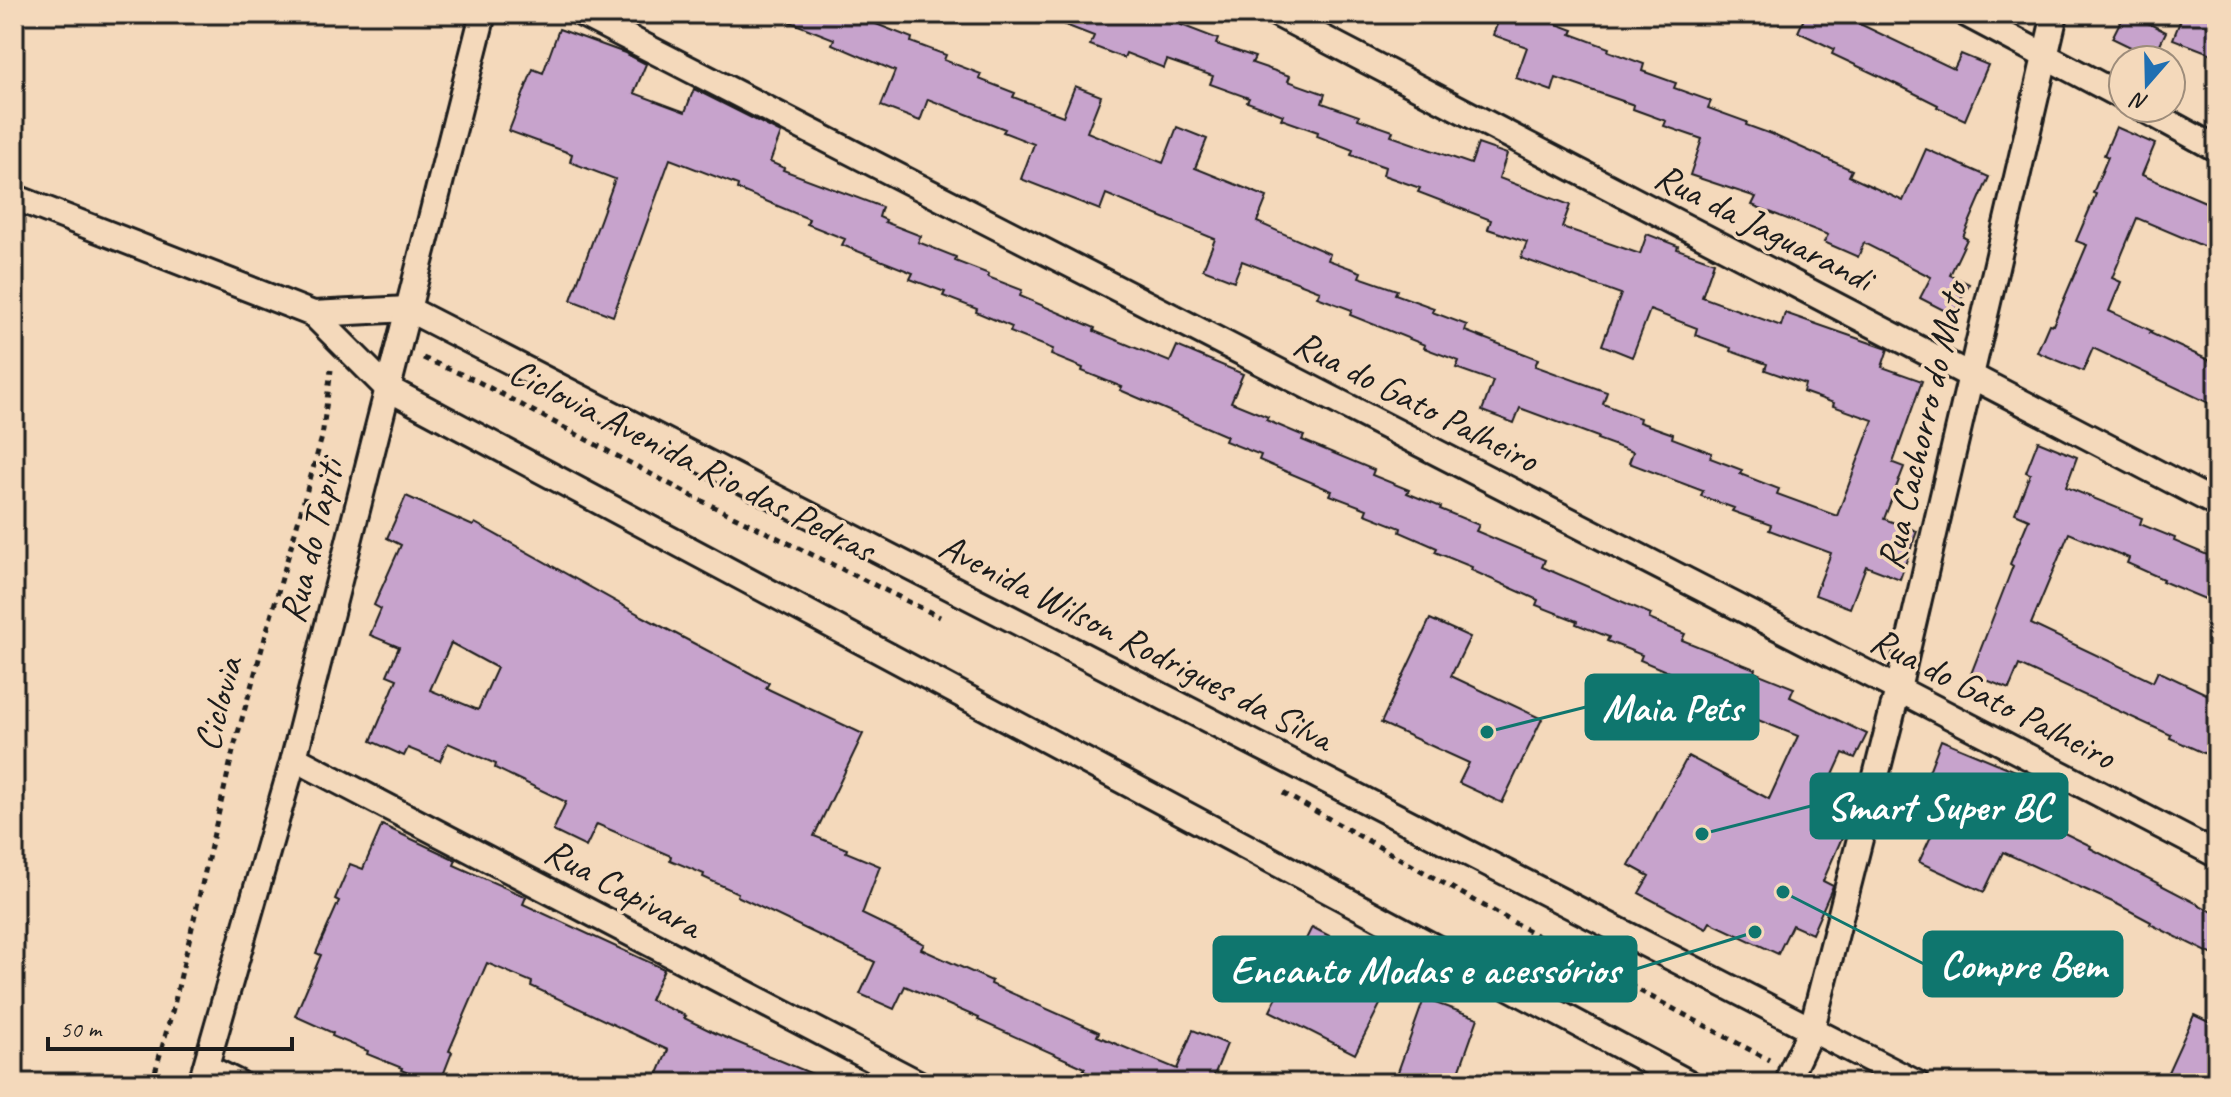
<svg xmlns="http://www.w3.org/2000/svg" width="2231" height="1097" font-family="Caveat,sans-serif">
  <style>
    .building { fill: #c7a3cc; stroke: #1c1c1c; stroke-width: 2; fill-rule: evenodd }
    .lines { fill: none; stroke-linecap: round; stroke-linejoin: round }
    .street-casing { stroke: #1c1c1c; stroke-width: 30 }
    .path { stroke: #1c1c1c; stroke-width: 5; stroke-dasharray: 6 6; stroke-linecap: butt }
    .street { stroke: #f4d9bb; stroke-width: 24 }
    .labels { text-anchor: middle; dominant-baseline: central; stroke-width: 7; stroke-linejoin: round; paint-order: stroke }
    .street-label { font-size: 38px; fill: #1c1c1c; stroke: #f4d9bb }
    .leader { fill: none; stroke: #0f766e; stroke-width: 3 }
    .callout-dot { fill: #0f766e; stroke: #f4d9bb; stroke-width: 3 }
    .callout { fill: #0f766e; stroke: #0f766e; stroke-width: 3 }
    .callout-label { font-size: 40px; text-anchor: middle; font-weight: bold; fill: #fff }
  </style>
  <rect width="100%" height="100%" fill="#f4d9bb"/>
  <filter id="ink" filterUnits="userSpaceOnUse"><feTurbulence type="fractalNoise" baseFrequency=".0125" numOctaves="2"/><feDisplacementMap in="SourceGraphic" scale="16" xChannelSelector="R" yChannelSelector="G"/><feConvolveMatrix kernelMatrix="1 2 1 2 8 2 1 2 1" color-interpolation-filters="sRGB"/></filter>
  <g filter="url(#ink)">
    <g class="building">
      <path d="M 775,14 L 858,14 L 878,21 L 876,24 L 912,38 L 911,42 L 946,55 L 944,60 L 981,74 L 979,79 L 1015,93 L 1013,97 L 1063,116 L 1075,86 L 1101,96 L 1087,132 L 1163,163 L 1177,127 L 1207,139 L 1195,168 L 1267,197 L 1257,222 L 1330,254 L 1328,260 L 1361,272 L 1359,277 L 1397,290 L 1395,294 L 1434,308 L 1432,312 L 1467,325 L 1465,331 L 1538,359 L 1535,366 L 1607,392 L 1603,404 L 1640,418 L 1639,422 L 1673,434 L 1672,438 L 1712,453 L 1710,458 L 1742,470 L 1740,474 L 1779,489 L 1777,494 L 1837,516 L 1873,420 L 1833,406 L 1834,403 L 1803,392 L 1805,384 L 1765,370 L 1767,364 L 1730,351 L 1731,348 L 1695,335 L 1697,328 L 1650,310 L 1632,357 L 1602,345 L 1621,294 L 1521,258 L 1527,242 L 1488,229 L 1491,220 L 1418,192 L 1420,188 L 1383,175 L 1385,167 L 1351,155 L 1353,150 L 1317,136 L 1318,132 L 1281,119 L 1283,115 L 1247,102 L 1249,98 L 1210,84 L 1213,76 L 1167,60 L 1164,68 L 1126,53 L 1124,58 L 1090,45 L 1094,36 L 1042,16 L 1042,14 L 1185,14 L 1181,25 L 1218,39 L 1216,44 L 1255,57 L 1252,63 L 1290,76 L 1288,81 L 1325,94 L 1322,103 L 1359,116 L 1358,119 L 1393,131 L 1391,136 L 1471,164 L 1478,144 L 1507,154 L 1499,178 L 1570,205 L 1562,227 L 1640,254 L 1647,234 L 1678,246 L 1677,249 L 1714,262 L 1702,297 L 1781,326 L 1785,313 L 1885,348 L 1888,349 L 1882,367 L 1922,381 L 1893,463 L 1904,467 L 1884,519 L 1917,531 L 1900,579 L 1866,566 L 1850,608 L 1815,595 L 1831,553 L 1769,530 L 1771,525 L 1732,511 L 1734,508 L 1701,496 L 1703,491 L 1629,463 L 1633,452 L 1597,439 L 1598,437 L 1520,408 L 1514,423 L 1482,411 L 1493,381 L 1456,368 L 1459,361 L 1424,348 L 1425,345 L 1350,315 L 1352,310 L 1317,297 L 1320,291 L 1242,261 L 1234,281 L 1203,269 L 1215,239 L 1106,194 L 1100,210 L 1021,179 L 1034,144 L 1003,132 L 1005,129 L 928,99 L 920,121 L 881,106 L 895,71 L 832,44 L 834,39 L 775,16 Z"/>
      <path d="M 1501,14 L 1530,14 L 1573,30 L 1571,34 L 1609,48 L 1608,51 L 1644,64 L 1642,71 L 1676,83 L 1674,88 L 1711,101 L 1708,108 L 1747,122 L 1746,125 L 1771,134 L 1852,170 L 1849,176 L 1903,201 L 1926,149 L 1989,177 L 1963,237 L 1967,239 L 1950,275 L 1969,284 L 1953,315 L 1920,298 L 1931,277 L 1864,243 L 1858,257 L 1824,242 L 1828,235 L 1752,205 L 1756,197 L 1690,175 L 1702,139 L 1664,126 L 1666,121 L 1633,109 L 1634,105 L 1556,78 L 1552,91 L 1516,78 L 1527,47 L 1493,35 Z"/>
      <path d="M 1806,14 L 1839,14 L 1954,69 L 1961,54 L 1988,65 L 1965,120 L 1937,107 L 1938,105 L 1900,86 L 1832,54 L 1834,49 L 1798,32 Z"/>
      <path d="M 2124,14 L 2130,14 L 2166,32 L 2153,58 L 2112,38 Z"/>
      <path d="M 2183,14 L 2217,14 L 2217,56 L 2173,39 Z"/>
      <path d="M 559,29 L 625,53 L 646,64 L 634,93 L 685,112 L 694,89 L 781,133 L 770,162 L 784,168 L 783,170 L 882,207 L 879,217 L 886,220 L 885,222 L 921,236 L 918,242 L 956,257 L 955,261 L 989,274 L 988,277 L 1022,290 L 1020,296 L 1095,328 L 1094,331 L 1170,362 L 1177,346 L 1243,374 L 1231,402 L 1268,417 L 1266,420 L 1304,436 L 1302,440 L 1374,470 L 1372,475 L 1409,490 L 1407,493 L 1441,507 L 1440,509 L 1479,525 L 1476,531 L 1545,560 L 1542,567 L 1651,614 L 1649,619 L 1685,634 L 1682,640 L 1755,669 L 1754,672 L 1794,688 L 1790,697 L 1867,734 L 1855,758 L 1843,753 L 1817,810 L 1848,824 L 1823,881 L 1833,886 L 1812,934 L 1792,925 L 1778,954 L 1710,922 L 1706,929 L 1639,893 L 1649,876 L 1629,865 L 1688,756 L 1769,799 L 1798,736 L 1743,714 L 1746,709 L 1710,694 L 1711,690 L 1640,660 L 1642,655 L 1607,641 L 1609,637 L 1576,624 L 1577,621 L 1536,605 L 1538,600 L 1471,570 L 1472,567 L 1435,552 L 1437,548 L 1400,532 L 1401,528 L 1365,514 L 1367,509 L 1330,495 L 1332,491 L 1259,460 L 1261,455 L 1225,441 L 1227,436 L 1120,390 L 1122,387 L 1082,371 L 1083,368 L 1051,355 L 1053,349 L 1010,332 L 1012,327 L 976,312 L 977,309 L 943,296 L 945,292 L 910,279 L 913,273 L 842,245 L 845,239 L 807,224 L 809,219 L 737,189 L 738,185 L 670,159 L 613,316 L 571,300 L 615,179 L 570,162 L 572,154 L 509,131 L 533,69 L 543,73 Z"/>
      <path d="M 2116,127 L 2155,144 L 2142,175 L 2217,207 L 2217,252 L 2137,218 L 2112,278 L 2121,282 L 2109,311 L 2152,331 L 2150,333 L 2217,364 L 2217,407 L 2093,348 L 2083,371 L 2037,352 L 2049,324 L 2053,325 L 2087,245 L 2076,241 L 2096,194 L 2093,193 L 2108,157 L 2104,155 Z"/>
      <path d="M 2038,441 L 2077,457 L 2066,487 L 2142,518 L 2140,524 L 2175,538 L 2174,541 L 2210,556 L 2209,559 L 2217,562 L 2217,604 L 2162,581 L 2163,579 L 2127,563 L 2129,558 L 2069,533 L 2031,624 L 2153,682 L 2158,671 L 2217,699 L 2217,759 L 2170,738 L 2171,735 L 2019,665 L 2009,689 L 1971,674 L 2013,566 L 2010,564 L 2029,519 L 2015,513 L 2030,474 L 2026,472 Z"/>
      <path d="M 406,496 L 473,526 L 475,523 L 642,616 L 769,683 L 766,688 L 863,734 L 814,836 L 847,849 L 846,852 L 880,866 L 862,914 L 924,944 L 921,949 L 992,981 L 991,984 L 1099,1032 L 1097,1036 L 1177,1069 L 1193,1030 L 1227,1044 L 1211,1083 L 1110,1083 L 1083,1071 L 1085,1068 L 978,1020 L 979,1018 L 905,986 L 894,1009 L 860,994 L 875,962 L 737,896 L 738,893 L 703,877 L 704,874 L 670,860 L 671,856 L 597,824 L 586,847 L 553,831 L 566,802 L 495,768 L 496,764 L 448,743 L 440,761 L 408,748 L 404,756 L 371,741 L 397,679 L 387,675 L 399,647 L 370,635 L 381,609 L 374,605 L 401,545 L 387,538 ZM 451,643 L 497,668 L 478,710 L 430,690 Z"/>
      <path d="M 1430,619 L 1470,637 L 1451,676 L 1542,719 L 1502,803 L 1459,783 L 1469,763 L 1381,723 Z"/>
      <path d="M 1941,740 L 2042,782 L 2028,814 L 2059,828 L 2058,830 L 2091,846 L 2090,848 L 2217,914 L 2217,957 L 2150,924 L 2151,922 L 2117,904 L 2003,852 L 1984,892 L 1919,862 L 1947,802 L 1921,792 Z"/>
      <path d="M 382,825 L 456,860 L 454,865 L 526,897 L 523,904 L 664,969 L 650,1000 L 686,1016 L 684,1018 L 717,1034 L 834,1083 L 654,1083 L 668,1050 L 531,986 L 532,982 L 487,963 L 449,1051 L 452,1052 L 440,1083 L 432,1083 L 401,1070 L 402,1068 L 367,1054 L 368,1051 L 332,1036 L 333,1033 L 295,1016 L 321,955 L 316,953 L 339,901 L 335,899 L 350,864 L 363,869 Z"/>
      <path d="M 1312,927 L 1397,971 L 1355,1054 L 1270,1011 Z"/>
      <path d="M 1424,999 L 1478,1018 L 1455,1083 L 1394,1083 Z"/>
      <path d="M 2194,1015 L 2217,1026 L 2217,1083 L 2163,1083 Z"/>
    </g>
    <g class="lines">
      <g class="street-casing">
        <g id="street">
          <path d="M 582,14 L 1898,689 L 2217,855"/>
          <path d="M 1277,14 L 2217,504"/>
          <path d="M 1966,14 L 2123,97"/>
          <path d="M 2142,108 L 2217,149"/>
          <path d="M 14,197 L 313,314 L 387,388 L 1689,1083"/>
          <path d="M 313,314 L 408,309 L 1916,1083"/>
          <path d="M 294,758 L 918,1083"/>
          <path d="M 206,1067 L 238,1083"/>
          <path d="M 201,1083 L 294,758 L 483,14"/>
          <path d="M 1789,1083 L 1791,1072 L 1812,1028 L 1898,689 L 2055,14"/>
        </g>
      </g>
      <g class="path">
        <path d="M 423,358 L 475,380 L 694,497 L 940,617"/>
        <path d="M 1283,793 L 1545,940 L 1769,1060"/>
        <path d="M 152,1083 L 174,1005 L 234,747 L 322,437 L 331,370"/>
      </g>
      <use href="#street" class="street"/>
    </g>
  </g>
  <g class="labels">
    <g class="street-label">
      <text transform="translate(1764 227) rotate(27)">Rua da Jaguarandi</text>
      <text transform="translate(1416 401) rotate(27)">Rua do Gato Palheiro</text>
      <text transform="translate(1922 426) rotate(-77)">Rua Cachorro do Mato</text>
      <text transform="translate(692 460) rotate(27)">Ciclovia Avenida Rio das Pedras</text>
      <text transform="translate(311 541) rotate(-76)">Rua do Tapiti</text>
      <text transform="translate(1136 642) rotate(27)">Avenida Wilson Rodrigues da Silva</text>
      <text transform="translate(1993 698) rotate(27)">Rua do Gato Palheiro</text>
      <text transform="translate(218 704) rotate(-75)">Ciclovia</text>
      <text transform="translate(623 888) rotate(28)">Rua Capivara</text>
    </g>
  </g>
  <path class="leader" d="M1487 732L1586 707M1702 834L1811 806M1783 892L1924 964M1755 932L1636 969"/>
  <g class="callout-dot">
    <circle cx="1487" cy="732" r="8"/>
    <circle cx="1702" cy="834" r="8"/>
    <circle cx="1783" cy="892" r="8"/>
    <circle cx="1755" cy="932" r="8"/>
  </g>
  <g class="callout">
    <rect x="1586" y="675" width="172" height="64" rx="8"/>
    <rect x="1811" y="774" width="256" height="64" rx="8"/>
    <rect x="1924" y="932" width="198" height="64" rx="8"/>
    <rect x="1214" y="937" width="422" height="64" rx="8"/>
  </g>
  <g class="callout-label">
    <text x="1672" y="721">Maia Pets</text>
    <text x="1939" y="820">Smart Super BC</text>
    <text x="2023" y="978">Compre Bem</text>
    <text x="1425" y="983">Encanto Modas e acessórios</text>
  </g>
  <rect width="2231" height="1097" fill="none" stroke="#f4d9bb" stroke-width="48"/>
  <rect x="24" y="24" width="2183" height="1049" fill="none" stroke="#1c1c1c" stroke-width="3" filter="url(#ink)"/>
  <g transform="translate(2147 84) rotate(200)"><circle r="38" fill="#f4d9bb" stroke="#9e8d7b" stroke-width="2"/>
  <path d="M0-6L14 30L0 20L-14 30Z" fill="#1f6fb2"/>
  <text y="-12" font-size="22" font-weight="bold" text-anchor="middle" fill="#1c1c1c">N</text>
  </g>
  <path d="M48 1037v12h244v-12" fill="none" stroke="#1c1c1c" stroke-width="4"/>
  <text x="60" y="1037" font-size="24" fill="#1c1c1c" stroke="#f4d9bb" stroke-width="6" paint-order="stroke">50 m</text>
</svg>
